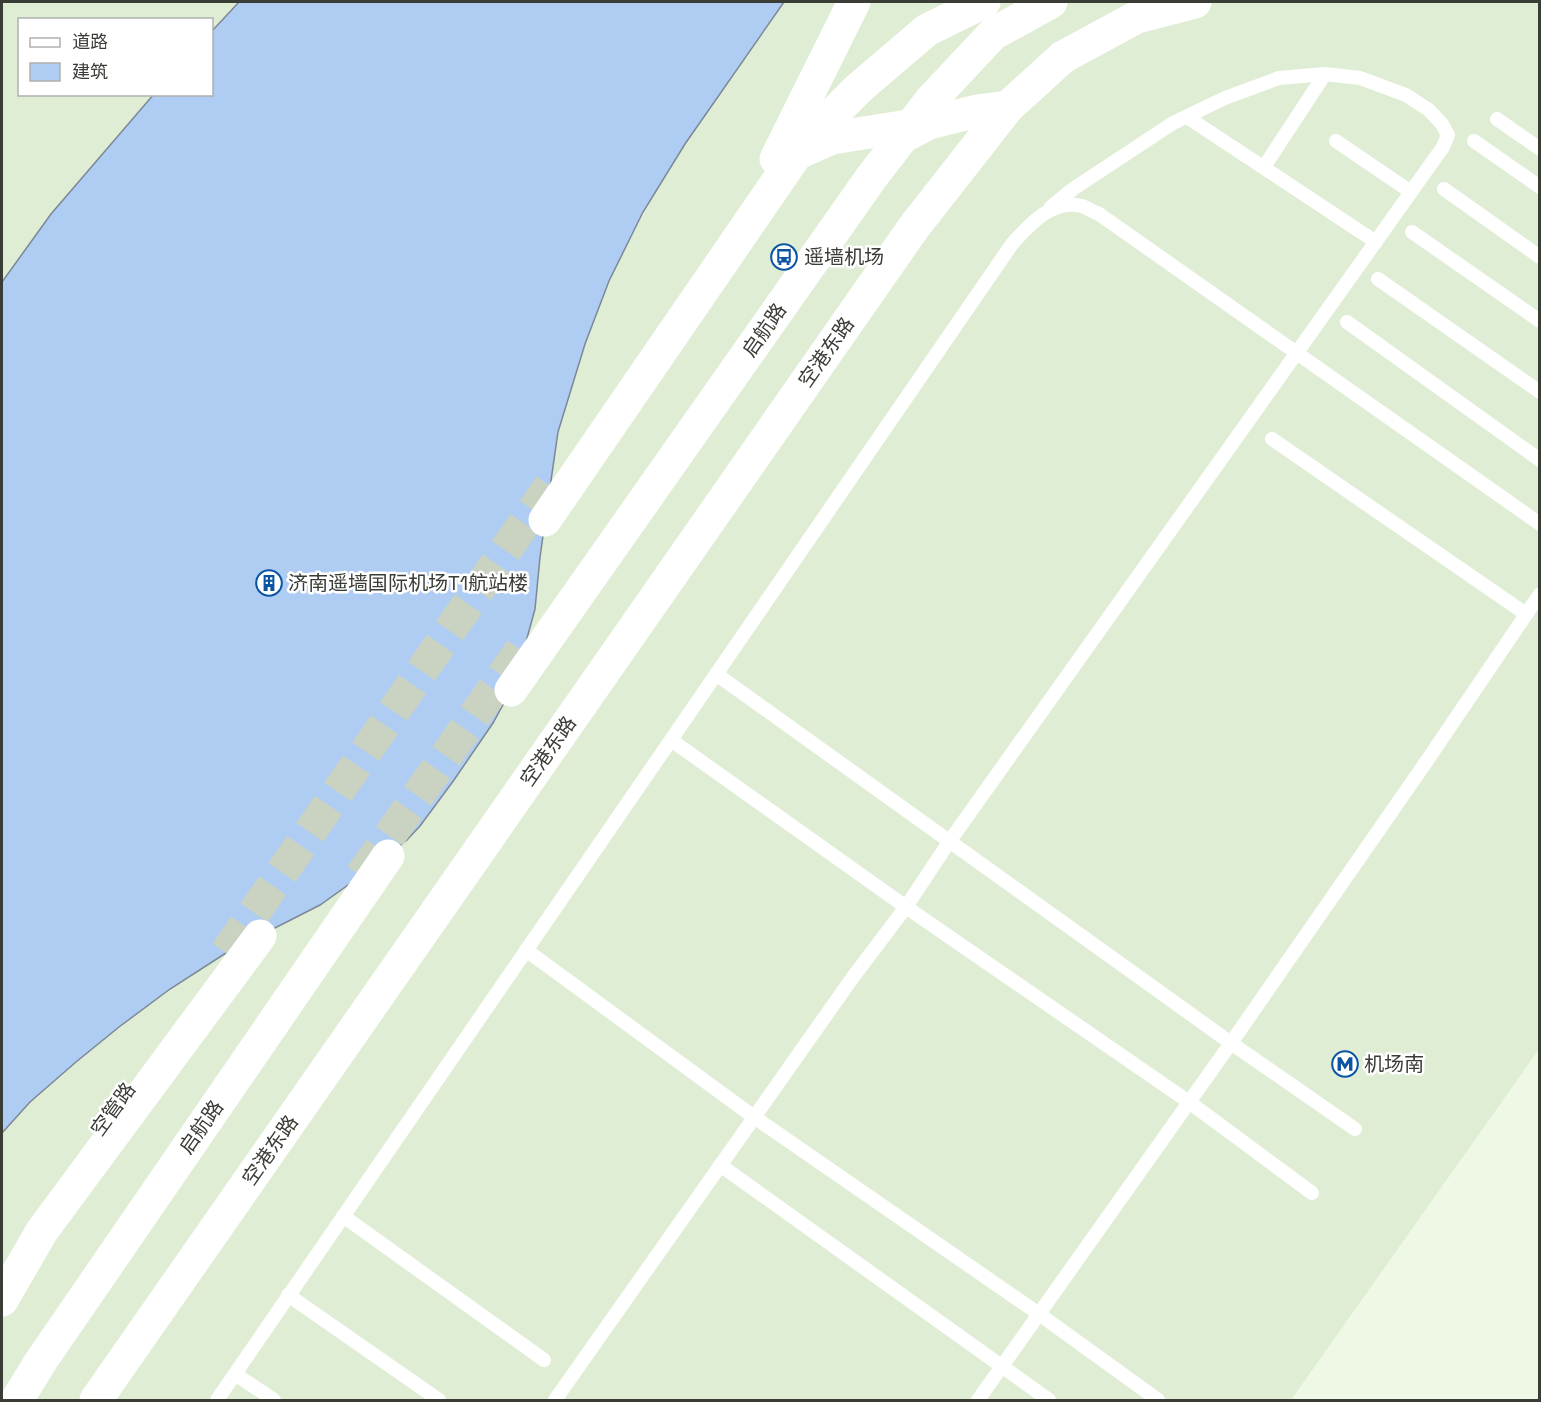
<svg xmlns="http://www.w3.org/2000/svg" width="1541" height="1402" font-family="'Space Grotesk','Noto Sans SC',sans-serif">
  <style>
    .built { fill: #dfedd4; fill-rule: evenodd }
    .building { fill: #afccf3; stroke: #7c8897; stroke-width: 1.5 }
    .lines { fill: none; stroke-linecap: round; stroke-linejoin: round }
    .secondary-tunnel { stroke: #cad3c2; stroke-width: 33; stroke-dasharray: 33 16; stroke-linecap: butt }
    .service { stroke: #fff; stroke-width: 14 }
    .secondary { stroke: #fff; stroke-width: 33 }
    .labels { text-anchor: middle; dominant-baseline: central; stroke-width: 5; stroke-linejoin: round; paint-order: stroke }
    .poi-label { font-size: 20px; fill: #393d36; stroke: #fff; text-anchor: start }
    .street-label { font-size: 20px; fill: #393d36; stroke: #fff }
  </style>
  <rect width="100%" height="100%" fill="#eef8e5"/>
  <path class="built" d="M 2,2 L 1539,2 L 1539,1049 L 1291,1400 L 2,1400 ZM 20,20 L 212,20 L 212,94 L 20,94 Z"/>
  <path class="building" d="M 239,2 L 784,2 L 685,144 L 643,212 L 609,281 L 585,344 L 558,432 L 540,557 L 535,609 L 521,660 L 511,690 L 493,723 L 454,780 L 420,826 L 407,840 L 369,870 L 320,905 L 226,953 L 170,989 L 119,1027 L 76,1062 L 30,1102 L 2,1133 L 2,282 L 51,214 L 154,94 L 212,94 L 212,31 Z"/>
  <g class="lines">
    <g class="secondary-tunnel">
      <path d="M 361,876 L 521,650"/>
      <path d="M 226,953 L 550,486"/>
    </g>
    <g class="service">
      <path d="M 1187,117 L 1376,242"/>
      <path d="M 1497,119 L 1540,149"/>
      <path d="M 1336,141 L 1411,192"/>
      <path d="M 1474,141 L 1540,187"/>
      <path d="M 1264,167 L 1325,74"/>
      <path d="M 1444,189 L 1540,257"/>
      <path d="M 1412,232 L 1540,321"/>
      <path d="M 1378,279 L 1540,392"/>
      <path d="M 1347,322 L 1540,460"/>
      <path d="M 1272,439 L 1526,614"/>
      <path d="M 716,674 L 1231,1043 L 1355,1129"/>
      <path d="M 671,740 L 906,907 L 1189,1102 L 1312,1193"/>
      <path d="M 526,950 L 754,1117 L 1039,1314 L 1158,1400"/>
      <path d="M 720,1165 L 1049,1400"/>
      <path d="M 343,1216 L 544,1360"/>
      <path d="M 288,1295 L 439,1400"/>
      <path d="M 235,1374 L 274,1400"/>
      <path d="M 217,1400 L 1012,244 C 1029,225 1052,199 1081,206 C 1087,207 1093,212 1099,214 L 1540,524"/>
      <path d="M 555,1400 L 853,977 L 906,907 L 949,842 L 1443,147 L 1448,135 L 1442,124 L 1429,110 L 1406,95 L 1360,78 L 1325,74 L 1279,78 L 1225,98 L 1173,123 L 1073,189 L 1051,207"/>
      <path d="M 978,1400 L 1231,1043 L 1424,765 L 1540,594"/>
    </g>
    <g class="secondary">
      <path d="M 904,136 L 929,123 L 977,111 L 1008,107"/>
      <path d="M 802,151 L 832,138 L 921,124"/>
      <path d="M 776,159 L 854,2"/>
      <path d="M 545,520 L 804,143 L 859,88 L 927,30 L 984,2"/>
      <path d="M 511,690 L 871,178 L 931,100 L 993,34 L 1051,2"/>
      <path d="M 2,1300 L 42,1231 L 260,936"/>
      <path d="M 17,1400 L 41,1361 L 388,856"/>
      <path d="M 96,1400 L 914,227 L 1008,107 L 1063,57 L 1137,17 L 1195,2"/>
    </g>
  </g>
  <defs>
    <g id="bus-ring" transform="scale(1.35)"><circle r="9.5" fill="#fff" stroke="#0b54a3" stroke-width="1.5"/><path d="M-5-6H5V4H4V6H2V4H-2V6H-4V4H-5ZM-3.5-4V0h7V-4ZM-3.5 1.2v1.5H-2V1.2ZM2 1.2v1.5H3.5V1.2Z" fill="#0b54a3"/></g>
    <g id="building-ring" transform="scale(1.35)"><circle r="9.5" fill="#fff" stroke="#0b54a3" stroke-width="1.5"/><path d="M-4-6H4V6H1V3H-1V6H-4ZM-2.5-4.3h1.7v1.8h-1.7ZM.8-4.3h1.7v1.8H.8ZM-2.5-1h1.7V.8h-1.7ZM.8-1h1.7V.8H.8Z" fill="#0b54a3"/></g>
    <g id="metro-ring" transform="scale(1.35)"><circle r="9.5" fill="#fff" stroke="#0b54a3" stroke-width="1.5"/><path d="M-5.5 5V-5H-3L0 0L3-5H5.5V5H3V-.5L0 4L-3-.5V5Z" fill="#0b54a3"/></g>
  </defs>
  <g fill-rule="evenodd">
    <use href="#bus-ring" x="784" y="257"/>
    <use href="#building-ring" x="269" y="583"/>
    <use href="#metro-ring" x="1345" y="1064"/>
  </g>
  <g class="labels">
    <g class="poi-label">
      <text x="804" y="257">遥墙机场</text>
      <text x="288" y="583">济南遥墙国际机场T1航站楼</text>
      <text x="1364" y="1064">机场南</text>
    </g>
    <g class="street-label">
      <text transform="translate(764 330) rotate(-55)">启航路</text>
      <text transform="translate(826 352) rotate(-55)">空港东路</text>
      <text transform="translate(548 751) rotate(-55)">空港东路</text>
      <text transform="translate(113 1109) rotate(-54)">空管路</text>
      <text transform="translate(201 1127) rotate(-55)">启航路</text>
      <text transform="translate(270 1150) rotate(-55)">空港东路</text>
    </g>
  </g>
  <rect width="1541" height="1402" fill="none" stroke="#393d36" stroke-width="6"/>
  <rect x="18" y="18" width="195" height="78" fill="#ffffff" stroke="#b0b1af" stroke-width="1.5"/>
  <rect x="30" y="38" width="30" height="9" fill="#ffffff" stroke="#b0b1af" stroke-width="1.5"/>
  <text x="72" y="48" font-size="18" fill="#393d36">道路</text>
  <rect x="30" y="63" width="30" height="18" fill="#afccf3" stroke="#b0b1af" stroke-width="1.5"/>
  <text x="72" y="78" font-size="18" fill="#393d36">建筑</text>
</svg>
